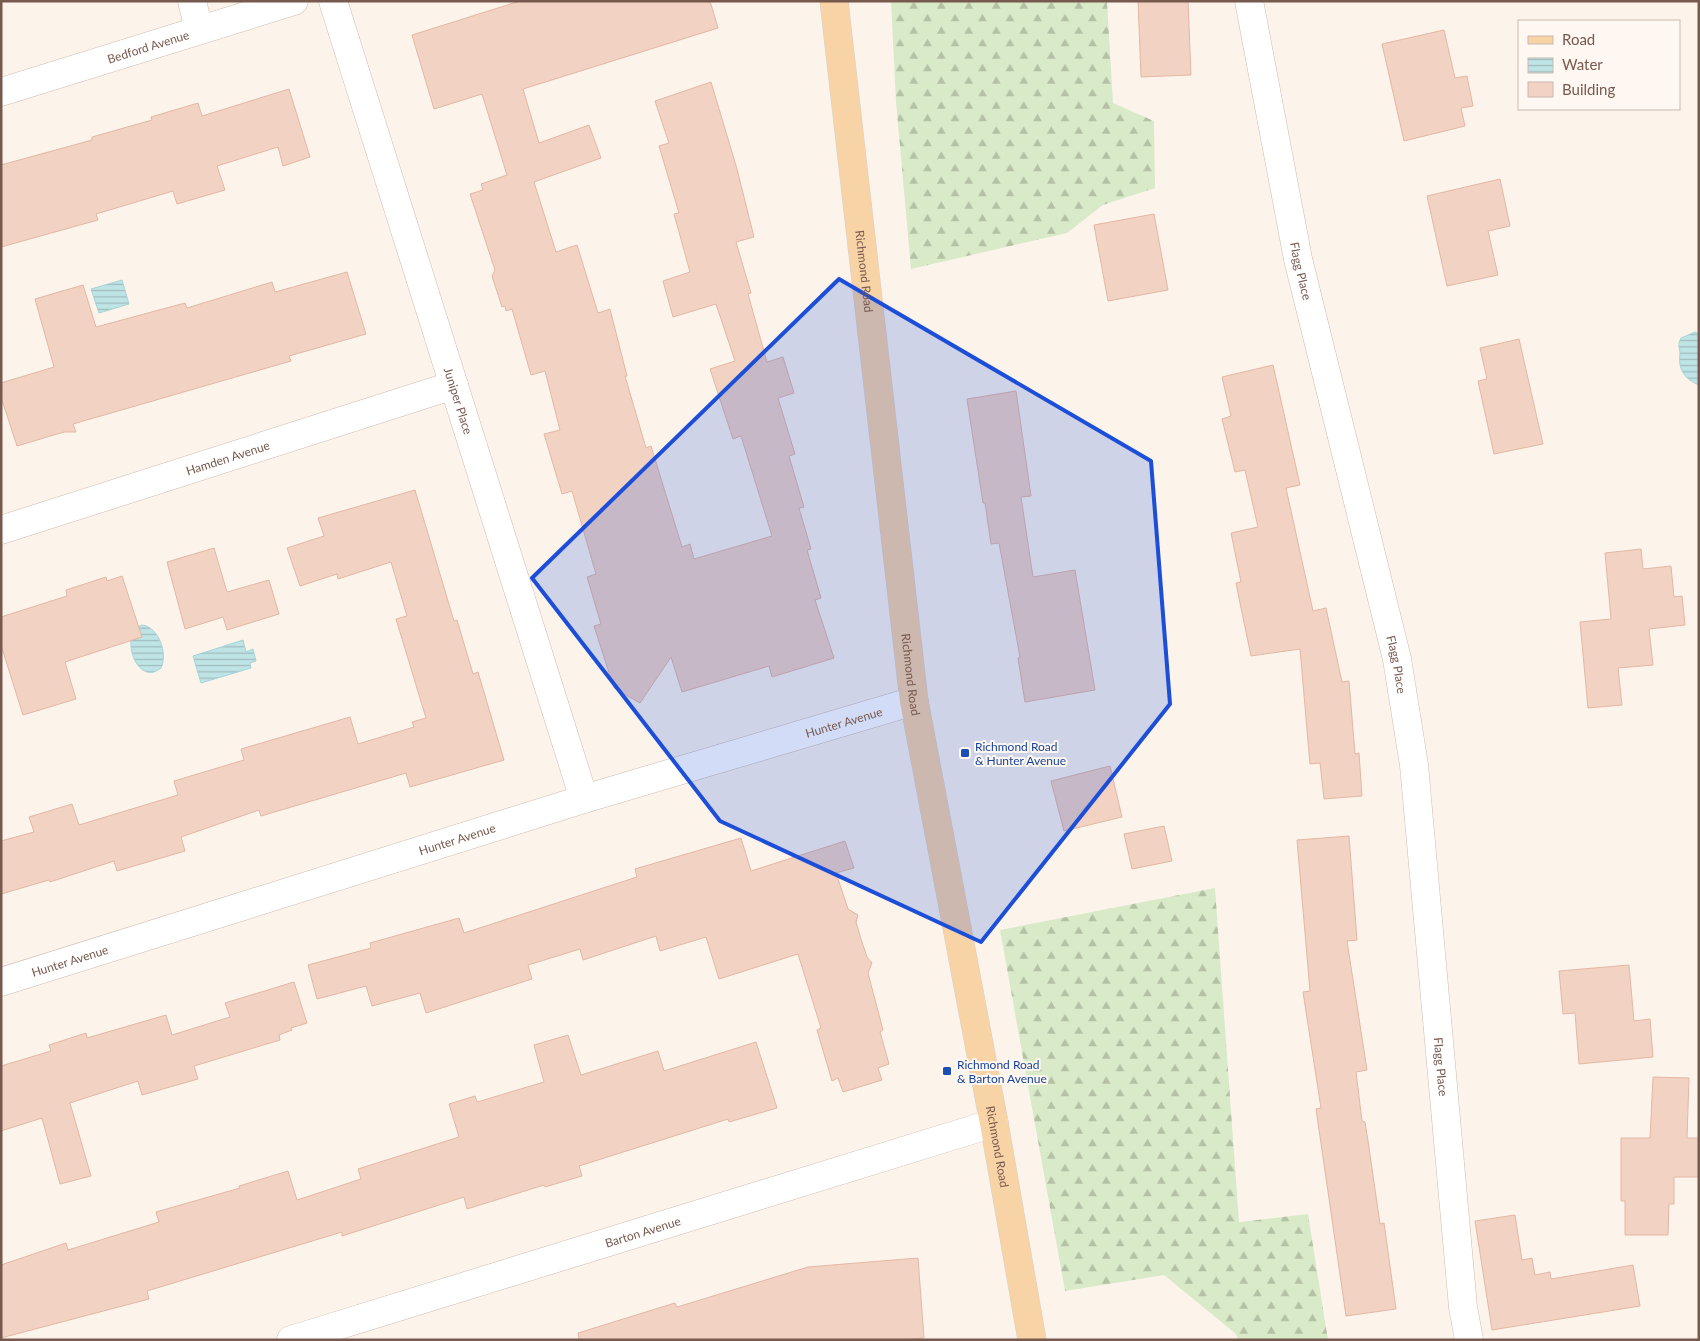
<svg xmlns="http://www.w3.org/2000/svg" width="1700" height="1341" font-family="Lato,sans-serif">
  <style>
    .forest { fill: url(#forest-firs) }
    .water { fill: url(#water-rules); stroke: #a5d4d8 }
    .building { fill: #f1d2c3; stroke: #e4b7a4 }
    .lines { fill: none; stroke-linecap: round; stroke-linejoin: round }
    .minor-casing { stroke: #cfbbb0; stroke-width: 29 }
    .major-casing { stroke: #d9d1cd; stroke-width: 29 }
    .minor { stroke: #fff; stroke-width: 28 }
    .major { stroke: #f8d3a6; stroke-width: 28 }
    .marked { fill: #1d4ed8; fill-opacity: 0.2; stroke: #1d4ed8; stroke-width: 4; stroke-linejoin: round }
    .transit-dot { fill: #1a4fb4; stroke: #fff8f2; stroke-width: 2 }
    .labels { text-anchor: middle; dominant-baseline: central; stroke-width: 4; stroke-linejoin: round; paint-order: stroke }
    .street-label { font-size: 12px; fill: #78594e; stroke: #fff8f2 }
    .transit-label { font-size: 12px; fill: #164399; stroke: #fff8f2; text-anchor: start }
  </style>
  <defs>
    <pattern id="forest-firs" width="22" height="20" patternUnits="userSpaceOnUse" patternTransform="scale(1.25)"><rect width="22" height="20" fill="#d9eac9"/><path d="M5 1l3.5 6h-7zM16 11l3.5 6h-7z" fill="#b5c1a5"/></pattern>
    <pattern id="water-rules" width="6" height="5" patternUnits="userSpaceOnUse" patternTransform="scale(1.25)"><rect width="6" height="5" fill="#bfe4e6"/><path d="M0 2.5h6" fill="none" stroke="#a0bcbd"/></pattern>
  </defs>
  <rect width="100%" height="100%" fill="#fcf4eb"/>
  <g class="forest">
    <path d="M 891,1 L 1107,1 L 1113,103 L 1154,121 L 1155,188 L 1103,205 L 1067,233 L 911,269 L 896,102 Z"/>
    <path d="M 1215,888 L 1239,1222 L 1308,1214 L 1328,1340 L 1238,1340 L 1236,1334 L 1164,1275 L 1065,1291 L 1000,930 Z"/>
  </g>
  <g class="water">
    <path d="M 122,280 L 129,304 L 99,313 L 91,289 Z"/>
    <path d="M 1695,332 L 1699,334 L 1699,385 C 1684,379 1678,369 1680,354 C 1680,348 1677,345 1681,338 Z"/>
    <path d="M 142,625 C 159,627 168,654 161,668 C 137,688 118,634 142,625 Z"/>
    <path d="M 243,640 L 246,652 L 253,649 L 256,661 L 250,663 L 251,668 L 201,683 L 193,656 Z"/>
  </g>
  <g class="building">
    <path d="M 520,1 L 710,1 L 718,28 L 523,89 L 539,143 L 589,125 L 601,158 L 534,182 L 556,252 L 577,245 L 598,313 L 610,309 L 627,376 L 625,376 L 646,448 L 651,446 L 682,547 L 690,544 L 694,559 L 772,536 L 741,436 L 733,439 L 710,369 L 735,361 L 716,304 L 673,317 L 663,281 L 690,272 L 674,214 L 679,213 L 659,146 L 669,143 L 655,101 L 711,82 L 737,169 L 754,237 L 736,242 L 751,293 L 748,294 L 767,362 L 783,357 L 794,393 L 778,398 L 795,454 L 789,456 L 804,507 L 799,508 L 811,549 L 807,550 L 821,598 L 815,600 L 834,658 L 772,677 L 769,666 L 682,692 L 671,657 L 640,703 L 614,688 L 594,626 L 601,624 L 587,577 L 596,574 L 572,491 L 562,494 L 544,434 L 560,430 L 545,371 L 531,375 L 512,309 L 506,311 L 505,306 L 502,307 L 492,276 L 495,270 L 470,194 L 483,190 L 481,184 L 507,175 L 482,94 L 434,109 L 412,35 Z"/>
    <path d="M 1138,1 L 1188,1 L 1191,75 L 1141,77 Z"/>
    <path d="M 1444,30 L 1455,78 L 1467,76 L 1473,106 L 1461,108 L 1465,126 L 1404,141 L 1382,44 Z"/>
    <path d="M 289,89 L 310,157 L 283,166 L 278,147 L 217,166 L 225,190 L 177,204 L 173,191 L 96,214 L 98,220 L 1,247 L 1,165 L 92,140 L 92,137 L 152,120 L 151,117 L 198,103 L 202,116 Z"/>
    <path d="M 1500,179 L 1510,226 L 1488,231 L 1498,275 L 1447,286 L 1427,196 Z"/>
    <path d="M 1154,214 L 1168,290 L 1108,301 L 1094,225 Z"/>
    <path d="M 347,272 L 366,334 L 289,356 L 291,361 L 73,424 L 76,432 L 64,432 L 17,446 L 1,397 L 1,383 L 54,367 L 35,299 L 83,285 L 96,327 L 185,303 L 187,308 L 272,282 L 275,292 Z"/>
    <path d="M 1519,339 L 1543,444 L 1494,454 L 1478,381 L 1487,379 L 1480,348 Z"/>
    <path d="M 1273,365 L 1300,485 L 1286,488 L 1313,611 L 1326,608 L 1342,682 L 1349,681 L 1355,754 L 1359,753 L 1362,796 L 1324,799 L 1320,763 L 1310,764 L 1300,649 L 1251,656 L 1240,603 L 1236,583 L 1241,582 L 1231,533 L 1258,527 L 1245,470 L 1235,472 L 1222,419 L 1231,416 L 1222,377 Z"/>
    <path d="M 1016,391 L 1031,496 L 1021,497 L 1033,577 L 1075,570 L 1095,690 L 1025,702 L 1018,658 L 1020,657 L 999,543 L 991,544 L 985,503 L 983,503 L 967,399 Z"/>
    <path d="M 415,490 L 454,621 L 457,620 L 473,674 L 478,672 L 504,760 L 410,787 L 406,773 L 261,816 L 259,810 L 181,837 L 185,851 L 117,871 L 114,861 L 50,882 L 49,880 L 1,894 L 1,841 L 34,832 L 29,817 L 72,804 L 79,825 L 178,795 L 174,781 L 244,760 L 241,749 L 350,717 L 358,744 L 414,727 L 412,722 L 426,718 L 396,619 L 407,616 L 391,562 L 338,579 L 337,574 L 300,586 L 287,548 L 324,536 L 318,518 Z"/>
    <path d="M 214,548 L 227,592 L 269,580 L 279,614 L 227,630 L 223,617 L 185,629 L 167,562 Z"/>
    <path d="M 1641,549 L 1643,569 L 1671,566 L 1674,597 L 1682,596 L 1685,625 L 1649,629 L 1653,665 L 1618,668 L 1622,705 L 1588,708 L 1580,622 L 1611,619 L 1605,553 Z"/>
    <path d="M 122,576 L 142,637 L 65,662 L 76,699 L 23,715 L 1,645 L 1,617 L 67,596 L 66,590 L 106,577 L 107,581 Z"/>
    <path d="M 1110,766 L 1122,817 L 1064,831 L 1051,781 Z"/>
    <path d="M 1164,826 L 1172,861 L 1132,869 L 1124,834 Z"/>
    <path d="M 1349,836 L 1357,940 L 1347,941 L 1367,1070 L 1356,1072 L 1362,1121 L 1365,1122 L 1368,1141 L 1380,1224 L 1384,1223 L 1396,1309 L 1346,1316 L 1316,1109 L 1321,1108 L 1303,992 L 1310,991 L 1297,840 Z"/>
    <path d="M 741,838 L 751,871 L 845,841 L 854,868 L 836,873 L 848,909 L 858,915 L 856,922 L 861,939 L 867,957 L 872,963 L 868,973 L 883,1030 L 880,1032 L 889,1064 L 878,1068 L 882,1080 L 843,1092 L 838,1078 L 832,1081 L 817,1030 L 821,1028 L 798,954 L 719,979 L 706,937 L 660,951 L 656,936 L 583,960 L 580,949 L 528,965 L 532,979 L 426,1013 L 420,993 L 372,1006 L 366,986 L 317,999 L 308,965 L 371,948 L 370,943 L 459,918 L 464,933 L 637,877 L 635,869 Z"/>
    <path d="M 1629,965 L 1634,1021 L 1650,1019 L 1653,1057 L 1579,1064 L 1575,1013 L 1563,1014 L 1559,971 Z"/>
    <path d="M 294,982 L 307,1023 L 291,1028 L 292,1030 L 279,1035 L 280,1040 L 194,1066 L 198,1079 L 142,1095 L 138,1081 L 70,1103 L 91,1176 L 60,1184 L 42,1118 L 1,1131 L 1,1066 L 51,1051 L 49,1045 L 86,1033 L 87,1038 L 166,1015 L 172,1035 L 230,1017 L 225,1003 Z"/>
    <path d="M 568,1035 L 581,1075 L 658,1051 L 664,1071 L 756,1042 L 777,1108 L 729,1122 L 728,1119 L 579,1166 L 582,1176 L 545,1187 L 544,1185 L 467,1209 L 464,1197 L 342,1236 L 342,1232 L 147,1291 L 149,1299 L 1,1338 L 1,1265 L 66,1243 L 68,1250 L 159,1222 L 156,1212 L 240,1188 L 239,1186 L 288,1171 L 297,1200 L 361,1179 L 358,1169 L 459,1137 L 449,1104 L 475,1096 L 477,1102 L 544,1082 L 534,1045 Z"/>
    <path d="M 1653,1077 L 1689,1078 L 1687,1138 L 1699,1138 L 1699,1177 L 1674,1177 L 1674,1204 L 1669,1204 L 1668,1235 L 1625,1235 L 1625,1201 L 1621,1201 L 1621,1138 L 1650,1138 Z"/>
    <path d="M 1515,1215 L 1522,1260 L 1532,1258 L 1535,1275 L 1550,1272 L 1551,1279 L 1633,1265 L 1640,1306 L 1492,1330 L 1475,1221 Z"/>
    <path d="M 918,1258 L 924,1338 L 899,1340 L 579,1340 L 578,1333 L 675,1303 L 677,1307 L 808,1267 Z"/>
  </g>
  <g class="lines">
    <g class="minor-casing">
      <g id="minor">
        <path d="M 192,1 L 199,30"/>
        <path id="s1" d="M 333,1 L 584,799"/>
        <path id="s2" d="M 1249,1 L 1298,259 L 1397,659 L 1414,765 L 1463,1307 L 1469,1340"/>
        <path id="s3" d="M 1,92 L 294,1"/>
        <path id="s4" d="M 1,530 L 454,385"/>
        <path id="s5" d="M 1,982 L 584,799 L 914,701"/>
        <path id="s6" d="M 291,1340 L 994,1123"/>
      </g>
    </g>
    <g class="major-casing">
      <g id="major">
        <path id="s7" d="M 834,1 L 914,701 L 994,1123 L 1032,1340"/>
      </g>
    </g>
    <use href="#minor" class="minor"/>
    <use href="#major" class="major"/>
  </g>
  <path class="marked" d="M 839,279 L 1151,461 L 1170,704 L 981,942 L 720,821 L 532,578 Z"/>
  <g class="transit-dot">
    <rect x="960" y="748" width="10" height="10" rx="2.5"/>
    <rect x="942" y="1066" width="10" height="10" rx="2.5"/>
  </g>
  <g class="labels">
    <g class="street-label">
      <text stroke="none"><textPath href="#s3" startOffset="154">Bedford Avenue</textPath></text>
      <text stroke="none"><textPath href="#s7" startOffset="272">Richmond Road</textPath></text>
      <text stroke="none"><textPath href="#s2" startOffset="275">Flagg Place</textPath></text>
      <text stroke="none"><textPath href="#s1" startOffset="419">Juniper Place</textPath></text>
      <text stroke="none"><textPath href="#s4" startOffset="238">Hamden Avenue</textPath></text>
      <text stroke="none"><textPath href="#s2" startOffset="680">Flagg Place</textPath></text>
      <text stroke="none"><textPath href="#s7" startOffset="678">Richmond Road</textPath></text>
      <text stroke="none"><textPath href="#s5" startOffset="882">Hunter Avenue</textPath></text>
      <text stroke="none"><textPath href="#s5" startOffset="478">Hunter Avenue</textPath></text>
      <text stroke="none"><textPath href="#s5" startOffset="72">Hunter Avenue</textPath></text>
      <text stroke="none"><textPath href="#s2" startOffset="1085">Flagg Place</textPath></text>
      <text stroke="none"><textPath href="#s7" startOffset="1158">Richmond Road</textPath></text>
      <text stroke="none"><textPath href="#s6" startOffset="368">Barton Avenue</textPath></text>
    </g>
    <g class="transit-label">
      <text x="975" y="746">Richmond Road<tspan x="975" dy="14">&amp; Hunter Avenue</tspan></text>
      <text x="957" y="1064">Richmond Road<tspan x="957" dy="14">&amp; Barton Avenue</tspan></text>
    </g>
  </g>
  <rect width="1700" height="1341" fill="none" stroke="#78594e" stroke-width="5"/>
  <rect x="1518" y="20" width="162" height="90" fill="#fff8f2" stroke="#c9b8b0"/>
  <rect x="1528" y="36" width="25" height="8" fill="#f8d3a6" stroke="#c9b8b0"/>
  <text x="1562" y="45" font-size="15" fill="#78594e">Road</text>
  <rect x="1528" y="58" width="25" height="15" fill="url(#water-rules)" stroke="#c9b8b0"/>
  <text x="1562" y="70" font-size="15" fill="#78594e">Water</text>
  <rect x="1528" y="82" width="25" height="15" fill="#f1d2c3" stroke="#c9b8b0"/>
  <text x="1562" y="95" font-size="15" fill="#78594e">Building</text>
</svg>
